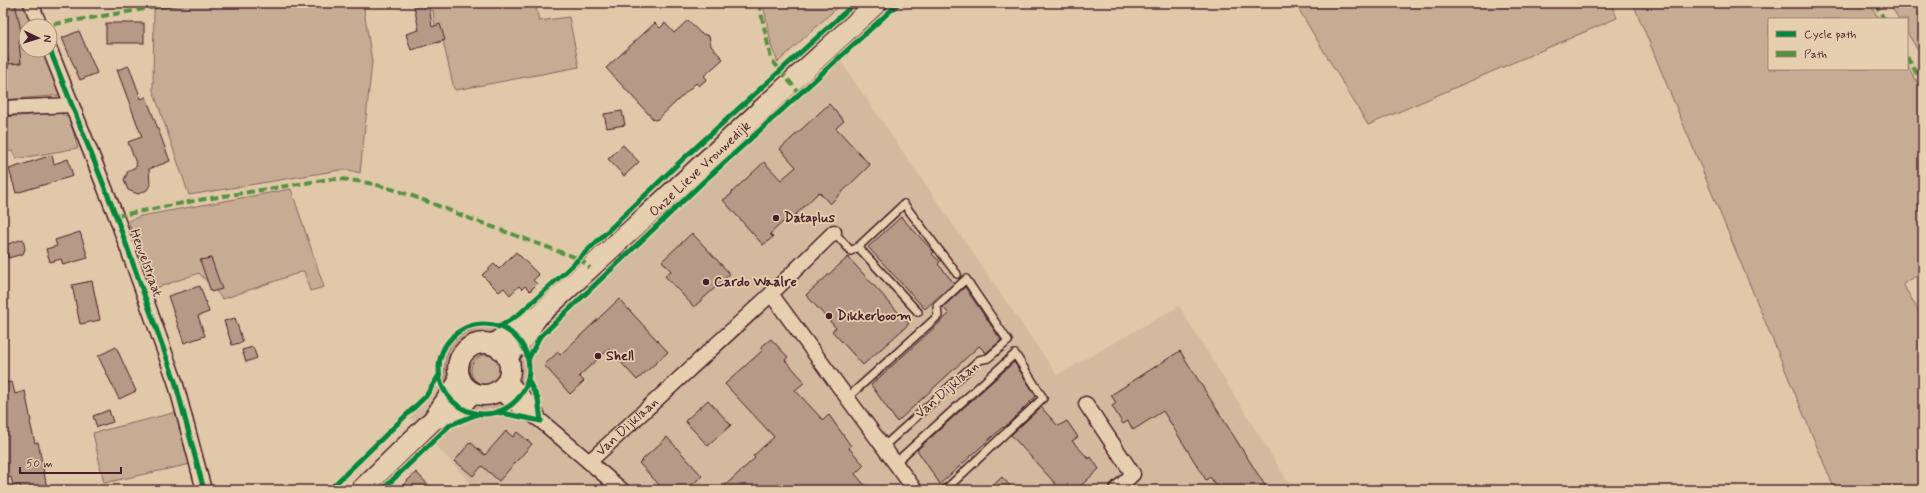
<svg xmlns="http://www.w3.org/2000/svg" width="1926" height="493" font-family="Mynerve,sans-serif">
  <style>
    .built { fill: #d3ba9e }
    .green { fill: #c7ac94; stroke: #886660 }
    .building { fill: #b69986; stroke: #4a1f2b }
    .lines { fill: none; stroke-linecap: round; stroke-linejoin: round }
    .lane-casing { stroke: #4a1f2b; stroke-width: 10 }
    .street-casing { stroke: #4a1f2b; stroke-width: 17 }
    .secondary-casing { stroke: #4a1f2b; stroke-width: 23 }
    .lane { stroke: #e6cfae; stroke-width: 7 }
    .street { stroke: #e6cfae; stroke-width: 14 }
    .secondary { stroke: #e6cfae; stroke-width: 20 }
    .quiet { stroke: #549240; stroke-width: 4; stroke-dasharray: 8 4; stroke-linecap: butt }
    .cycleway-casing { stroke: #e6cfae; stroke-width: 8 }
    .cycleway { stroke: #00873e; stroke-width: 5 }
    .poi-dot { fill: #4a1f2b; stroke: #e6cfae; stroke-width: 1.5 }
    .labels { text-anchor: middle; dominant-baseline: central; stroke-width: 3.5; stroke-linejoin: round; paint-order: stroke }
    .street-label { font-size: 14px; fill: #4a1f2b; stroke: #e6cfae }
    .poi-label { font-size: 14px; font-weight: bold; fill: #4a1f2b; stroke: #e6cfae; text-anchor: start }
  </style>
  <rect width="100%" height="100%" fill="#e0c8a9"/>
  <filter id="ink" filterUnits="userSpaceOnUse"><feTurbulence type="fractalNoise" baseFrequency=".025" numOctaves="2"/><feDisplacementMap in="SourceGraphic" scale="8" xChannelSelector="R" yChannelSelector="G"/><feConvolveMatrix kernelMatrix="1 2 1 2 8 2 1 2 1" color-interpolation-filters="sRGB"/></filter>
  <g filter="url(#ink)">
    <path class="built" d="M 830,46 L 1057,375 L 1179,306 L 1293,490 L 477,490 L 407,414 Z"/>
    <g class="green">
      <path d="M 3,3 L 25,3 L 34,26 L 26,26 L 26,50 L 44,50 L 62,95 L 3,100 Z"/>
      <path d="M 197,3 L 363,3 L 372,62 L 360,173 L 349,170 L 340,170 L 189,195 L 153,90 L 154,9 Z"/>
      <path d="M 432,3 L 535,3 L 539,21 L 569,17 L 579,67 L 456,90 L 454,89 L 443,41 L 437,43 Z"/>
      <path d="M 763,3 L 842,3 L 778,62 L 772,49 Z"/>
      <path d="M 1295,3 L 1611,3 L 1617,18 L 1368,125 Z"/>
      <path d="M 1633,3 L 1869,3 L 1879,19 L 1769,19 L 1769,69 L 1907,69 L 1907,65 L 1923,92 L 1923,272 L 1903,284 L 1923,319 L 1923,490 L 1835,490 Z"/>
      <path d="M 1889,3 L 1923,3 L 1923,59 L 1907,32 L 1907,19 L 1899,19 Z"/>
      <path d="M 59,113 L 69,117 L 78,148 L 16,159 L 13,151 L 3,152 L 3,117 Z"/>
      <path d="M 291,189 L 324,287 L 310,291 L 304,271 L 223,299 L 199,273 L 153,289 L 128,221 L 141,216 Z"/>
      <path d="M 482,327 L 493,328 L 505,332 C 494,337 492,336 481,337 C 460,339 453,361 452,379 L 446,384 C 441,353 450,335 482,327 Z"/>
      <path d="M 524,351 C 528,362 531,378 523,387 C 517,377 518,360 524,351 Z"/>
      <circle cx="486" cy="370" r="15"/>
      <path d="M 477,402 L 507,404 C 498,415 478,414 467,407 Z"/>
      <path d="M 177,412 L 191,464 L 104,483 L 93,433 Z"/>
    </g>
    <g class="building">
      <path d="M 3,3 L 15,3 L 23,40 L 19,41 L 21,63 L 9,64 L 3,36 Z"/>
      <path d="M 429,4 L 432,27 L 440,24 L 445,40 L 411,50 L 406,34 L 419,30 L 414,6 Z"/>
      <path d="M 688,20 L 700,33 L 709,36 L 711,46 L 723,59 L 704,76 L 707,79 L 699,86 L 696,83 L 658,119 L 654,120 L 606,68 L 655,23 L 660,28 L 665,23 L 674,33 Z"/>
      <rect x="106" y="23" width="38" height="20"/>
      <path d="M 79,31 L 97,73 L 80,80 L 62,38 Z"/>
      <path d="M 129,66 L 141,99 L 146,97 L 170,161 L 149,169 L 150,185 L 147,190 L 138,194 L 128,190 L 124,180 L 128,171 L 137,166 L 128,142 L 142,137 L 117,70 Z"/>
      <path d="M 829,104 L 844,121 L 836,128 L 870,165 L 830,204 L 819,192 L 788,222 L 785,220 L 770,234 L 773,237 L 763,245 L 723,200 L 732,194 L 731,193 L 764,162 L 781,180 L 796,167 L 780,149 Z"/>
      <path d="M 622,111 L 625,125 L 607,128 L 604,114 Z"/>
      <path d="M 623,145 L 639,162 L 624,176 L 608,159 Z"/>
      <path d="M 52,155 L 54,164 L 68,159 L 73,176 L 16,193 L 9,169 Z"/>
      <path d="M 901,217 L 934,252 L 932,254 L 940,262 L 938,264 L 954,283 L 925,309 L 868,247 Z"/>
      <path d="M 80,232 L 88,258 L 63,265 L 61,259 L 50,262 L 46,249 L 57,246 L 55,240 Z"/>
      <path d="M 692,233 L 730,274 L 694,307 L 665,276 L 671,271 L 662,261 Z"/>
      <path d="M 23,239 L 25,249 L 23,254 L 8,258 L 5,245 Z"/>
      <path d="M 516,252 L 539,275 L 533,280 L 537,284 L 530,291 L 525,286 L 522,289 L 519,286 L 510,295 L 504,288 L 499,292 L 482,275 L 494,264 L 499,269 Z"/>
      <path d="M 848,257 L 909,324 L 863,365 L 832,331 L 836,328 L 806,295 Z"/>
      <path d="M 211,258 L 222,289 L 211,292 L 200,260 Z"/>
      <path d="M 92,281 L 100,320 L 80,324 L 72,285 Z"/>
      <path d="M 200,286 L 209,312 L 198,316 L 205,336 L 184,343 L 168,296 Z"/>
      <path d="M 965,287 L 1001,340 L 986,353 L 979,346 L 897,422 L 871,385 L 949,314 L 943,307 Z"/>
      <path d="M 619,299 L 668,352 L 637,380 L 609,349 L 579,376 L 584,381 L 570,394 L 544,365 L 558,352 L 560,355 Z"/>
      <path d="M 235,318 L 243,342 L 232,345 L 224,321 Z"/>
      <path d="M 771,339 L 788,357 L 785,360 L 805,382 L 795,390 L 823,420 L 829,415 L 851,446 L 849,448 L 864,465 L 855,474 L 869,490 L 720,490 L 755,458 L 753,456 L 774,437 L 725,384 L 763,350 L 760,348 Z"/>
      <path d="M 116,347 L 136,391 L 119,399 L 98,356 Z"/>
      <path d="M 253,347 L 257,358 L 246,362 L 242,350 Z"/>
      <path d="M 1180,351 L 1240,446 L 1268,490 L 1219,490 L 1210,477 L 1206,480 L 1163,411 L 1133,430 L 1128,421 L 1123,424 L 1112,406 L 1116,403 L 1111,395 Z"/>
      <path d="M 1014,362 L 1036,396 L 1004,428 L 1003,427 L 940,484 L 917,450 Z"/>
      <path d="M 12,382 L 15,394 L 25,391 L 31,421 L 30,422 L 35,443 L 38,442 L 47,488 L 21,490 L 20,485 L 13,486 L 11,477 L 3,479 L 3,383 Z"/>
      <path d="M 708,400 L 731,425 L 708,446 L 685,421 Z"/>
      <path d="M 1041,407 L 1058,426 L 1067,421 L 1078,437 L 1072,441 L 1089,459 L 1091,457 L 1099,469 L 1076,490 L 1061,490 L 1011,435 Z"/>
      <path d="M 109,410 L 113,422 L 97,427 L 93,416 Z"/>
      <path d="M 506,431 L 513,437 L 517,432 L 532,444 L 499,481 L 482,466 L 473,476 L 455,461 L 470,442 L 485,455 Z"/>
      <path d="M 667,437 L 702,476 L 686,490 L 664,490 L 639,463 Z"/>
      <path d="M 416,472 L 433,490 L 398,490 Z"/>
      <path d="M 1002,477 L 1014,490 L 988,490 Z"/>
    </g>
    <g class="lines">
      <g class="lane-casing">
        <g id="lane">
          <path d="M 834,232 L 851,251 L 858,247 L 904,204 L 957,274"/>
          <path d="M 858,247 L 918,312"/>
          <path d="M 847,398 L 938,316 L 937,306 L 966,279 L 1008,341 L 988,358 L 979,360 L 883,447"/>
          <path d="M 895,463 L 1015,354 L 1043,398 L 945,490"/>
        </g>
      </g>
      <g class="street-casing">
        <g id="street">
          <path d="M 31,3 L 40,26"/>
          <path d="M 50,50 L 116,216 L 175,381 L 204,490"/>
          <path d="M 3,108 L 71,105"/>
          <path d="M 771,294 L 915,490"/>
          <path d="M 508,379 L 532,407 L 538,416"/>
          <path d="M 498,392 L 541,421 L 622,490"/>
          <path d="M 1086,404 L 1133,474 L 1116,490"/>
          <path id="s1" d="M 589,462 L 771,294 L 834,232"/>
        </g>
      </g>
      <g class="secondary-casing">
        <g id="secondary">
          <circle cx="484" cy="369" r="26"/>
          <path d="M 494,345 C 508,332 520,324 537,317"/>
          <path d="M 507,356 L 520,343 L 537,317 L 877,3"/>
          <path d="M 435,419 L 459,407 L 472,393"/>
          <path d="M 361,490 L 433,420 L 460,380"/>
        </g>
      </g>
      <use href="#lane" class="lane"/>
      <use href="#street" class="street"/>
      <use href="#secondary" class="secondary"/>
      <g class="quiet">
        <path d="M 759,3 L 771,59 L 799,93"/>
        <path d="M 1875,3 L 1884,19"/>
        <path d="M 42,26 L 181,3"/>
        <path d="M 1907,57 L 1923,84"/>
        <path d="M 116,216 L 199,200 L 330,179 C 380,179 424,201 471,219 C 507,232 543,246 580,259 L 590,268"/>
      </g>
      <g class="cycleway-casing">
        <g id="cycleway">
          <path d="M 50,50 L 116,216 L 175,381 L 204,490"/>
          <circle cx="484" cy="369" r="45"/>
          <path d="M 499,327 L 518,315 L 563,274 L 683,159 L 855,3"/>
          <path d="M 528,360 L 539,338 L 702,183 L 899,3"/>
          <path d="M 497,412 L 541,421 L 538,399 L 528,380"/>
          <path d="M 329,490 L 426,396 L 439,375"/>
          <path d="M 382,490 L 450,425 L 478,414"/>
        </g>
      </g>
      <use href="#cycleway" class="cycleway"/>
    </g>
  </g>
  <g class="poi-dot">
    <circle cx="776" cy="218" r="4"/>
    <circle cx="706" cy="282" r="4"/>
    <circle cx="829" cy="316" r="4"/>
    <circle cx="598" cy="356" r="4"/>
  </g>
  <g class="labels">
    <g class="street-label">
      <text transform="translate(700 169) rotate(-43)">Onze Lieve Vrouwedijk</text>
      <text transform="translate(146 263) rotate(70)">Heuvelstraat</text>
      <text transform="translate(947 390) rotate(-41)">Van Dijklaan</text>
      <text stroke="none"><textPath href="#s1" startOffset="52">Van Dijklaan</textPath></text>
    </g>
    <g class="poi-label">
      <text x="784" y="218">Dataplus</text>
      <text x="714" y="282">Cardo Waalre</text>
      <text x="837" y="316">Dikkerboom</text>
      <text x="606" y="356">Shell</text>
    </g>
  </g>
  <rect width="1926" height="493" fill="none" stroke="#e6cfae" stroke-width="16"/>
  <rect x="8" y="8" width="1910" height="477" fill="none" stroke="#4a1f2b" stroke-width="1.5" filter="url(#ink)"/>
  <rect x="1768" y="18" width="140" height="52" fill="#e6cfae" stroke="#a8897a"/>
  <rect x="1776" y="31" width="20" height="6" fill="#00873e" stroke="#a8897a"/>
  <text x="1804" y="38" font-size="12" fill="#4a1f2b">Cycle path</text>
  <rect x="1776" y="51" width="20" height="6" fill="#549240" stroke="#a8897a"/>
  <text x="1804" y="58" font-size="12" fill="#4a1f2b">Path</text>
  <g transform="translate(38 38) rotate(94)"><circle r="19" fill="#e6cfae" stroke="#a8897a"/>
  <path d="M0-3L7 15L0 10L-7 15Z" fill="#4a1f2b"/>
  <text y="-6" font-size="11" font-weight="bold" text-anchor="middle" fill="#4a1f2b">N</text>
  </g>
  <path d="M20 467v6h101v-6" fill="none" stroke="#4a1f2b" stroke-width="2"/>
  <text x="26" y="467" font-size="12" fill="#4a1f2b" stroke="#e6cfae" stroke-width="3" paint-order="stroke">50 m</text>
</svg>
